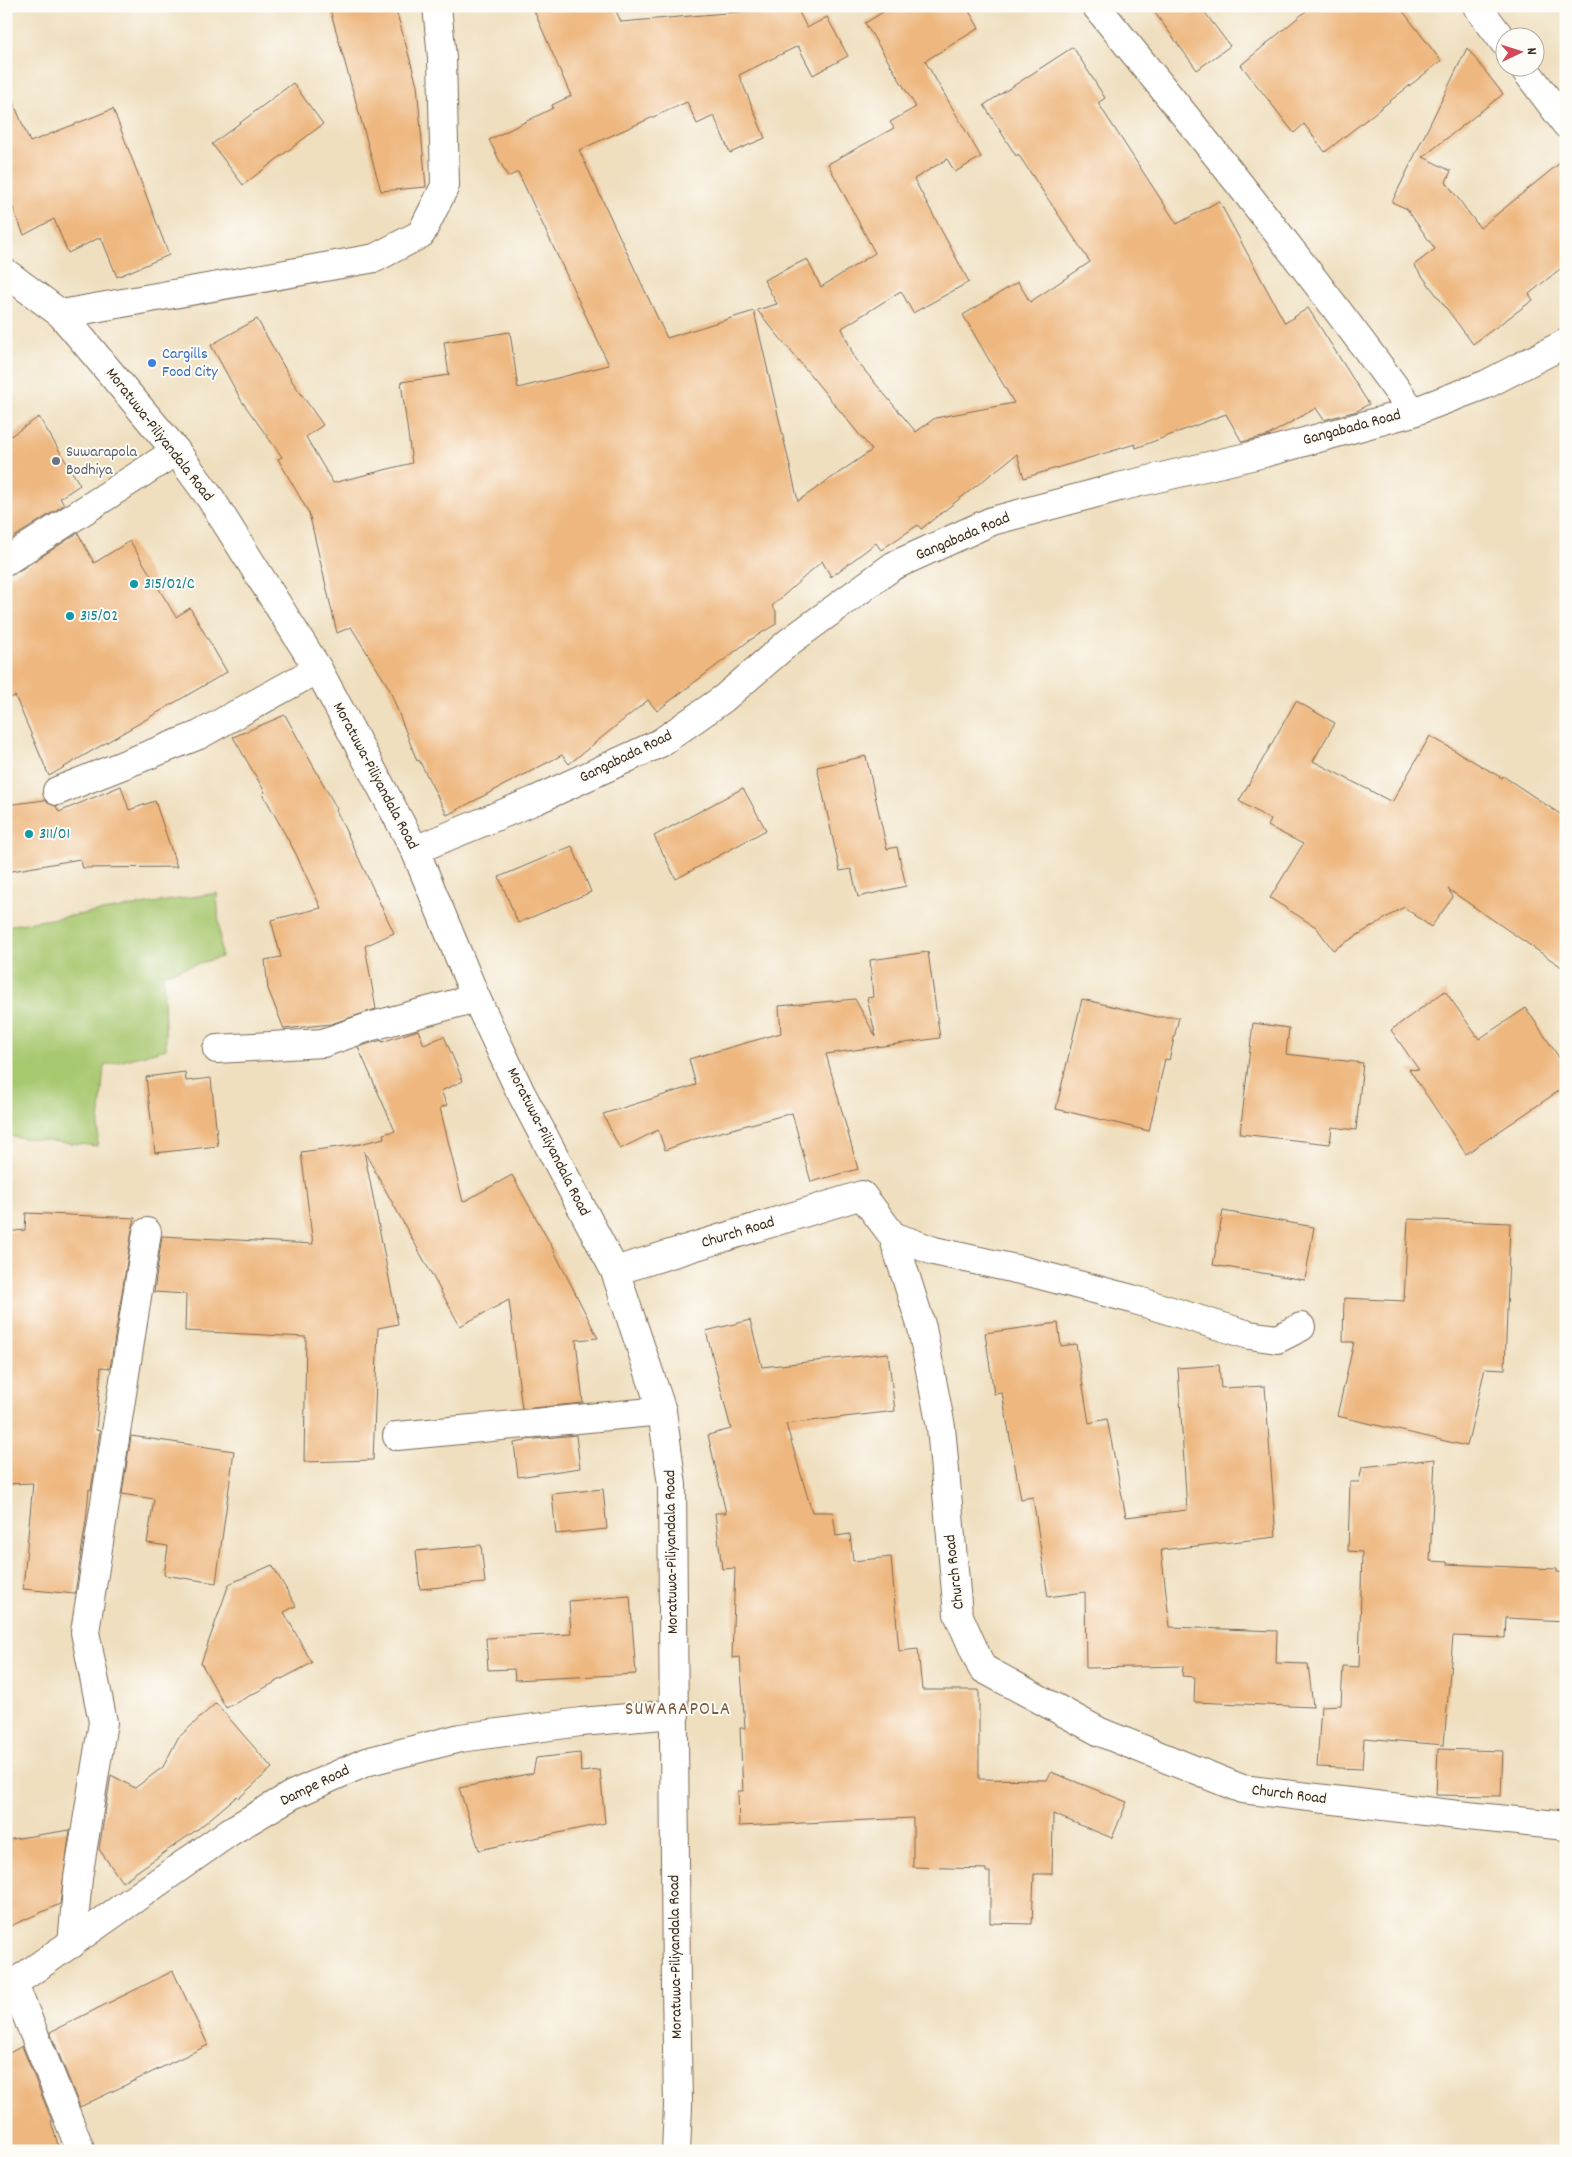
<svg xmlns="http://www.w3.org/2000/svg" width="1572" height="2157" font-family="Dekko,sans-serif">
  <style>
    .green { fill: #a8c870; stroke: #727947 }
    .building { fill: #eeb77f }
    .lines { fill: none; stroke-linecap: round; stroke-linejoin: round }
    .street-casing { stroke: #7a6956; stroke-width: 30 }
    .secondary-casing { stroke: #7a6956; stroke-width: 30 }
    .primary-casing { stroke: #7a6956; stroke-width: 30 }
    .street { stroke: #fff; stroke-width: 28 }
    .secondary { stroke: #fff; stroke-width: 28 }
    .primary { stroke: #fff; stroke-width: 28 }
    .shop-dot { fill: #3f7fe0; stroke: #fdfcf7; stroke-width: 2 }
    .worship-dot { fill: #6b7280; stroke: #fdfcf7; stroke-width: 2 }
    .culture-dot { fill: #0f9aa8; stroke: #fdfcf7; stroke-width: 2 }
    .labels { text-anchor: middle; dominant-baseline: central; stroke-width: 4; stroke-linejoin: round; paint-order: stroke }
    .shop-label { font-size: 16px; fill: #366cbe; stroke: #fdfcf7; text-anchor: start }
    .street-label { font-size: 16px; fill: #3b2a1e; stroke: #fdfcf7 }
    .worship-label { font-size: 16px; fill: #5b616d; stroke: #fdfcf7; text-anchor: start }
    .culture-label { font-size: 16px; fill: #0d838f; stroke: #fdfcf7; text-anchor: start }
    .quarter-label { font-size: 19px; letter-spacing: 1px; fill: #7a5b40; stroke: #fdfcf7 }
  </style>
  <rect width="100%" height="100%" fill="#fdfcf7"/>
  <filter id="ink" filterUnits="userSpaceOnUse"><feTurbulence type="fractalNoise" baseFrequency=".02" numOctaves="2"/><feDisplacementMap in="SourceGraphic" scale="10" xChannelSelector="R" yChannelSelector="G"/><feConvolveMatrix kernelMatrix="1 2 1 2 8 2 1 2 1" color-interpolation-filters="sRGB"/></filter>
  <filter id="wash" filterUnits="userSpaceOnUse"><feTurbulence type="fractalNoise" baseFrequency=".0096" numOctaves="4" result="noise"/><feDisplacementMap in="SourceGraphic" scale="20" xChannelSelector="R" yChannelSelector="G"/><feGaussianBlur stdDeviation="1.12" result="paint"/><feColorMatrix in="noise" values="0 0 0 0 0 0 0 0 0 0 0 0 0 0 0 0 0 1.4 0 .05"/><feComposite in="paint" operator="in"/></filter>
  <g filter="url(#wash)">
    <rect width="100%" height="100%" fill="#efdfbf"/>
    <path class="green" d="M 217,893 L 221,957 L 163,974 L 166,1049 L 104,1066 L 97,1146 L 6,1136 L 6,926 Z"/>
    <g id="blocks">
      <g class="building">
        <path d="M 329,6 L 395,6 L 417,85 L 426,187 L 381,191 Z"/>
        <path d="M 532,6 L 614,6 L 621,22 L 749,11 L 746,6 L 796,6 L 807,28 L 827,17 L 848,56 L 813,75 L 798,46 L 739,75 L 765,138 L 730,153 L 714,116 L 697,124 L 687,102 L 579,150 L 667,338 L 754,311 L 798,501 L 872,450 L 757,310 L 777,304 L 764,280 L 807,259 L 821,287 L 875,253 L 828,164 L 894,128 L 890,122 L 916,107 L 865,23 L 893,6 L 966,6 L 979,28 L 925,61 L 981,157 L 955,172 L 947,159 L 914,179 L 969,282 L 913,313 L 901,291 L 842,328 L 855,359 L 916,432 L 935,418 L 1014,403 L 963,315 L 1018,282 L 1030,302 L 1090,262 L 1018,154 L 1016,156 L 984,105 L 1073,47 L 1105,98 L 1098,103 L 1177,224 L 1219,201 L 1285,323 L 1308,308 L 1369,404 L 1357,411 L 1324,420 L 1316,408 L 1267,436 L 1242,442 L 1226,414 L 1136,448 L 1135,444 L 1024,478 L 1017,454 L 921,529 L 918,525 L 881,550 L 876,543 L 831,577 L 822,561 L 772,606 L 776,611 L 776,624 L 750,640 L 657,711 L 648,700 L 569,764 L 562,755 L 447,815 L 419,760 L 417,761 L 389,688 L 351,627 L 337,633 L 309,513 L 278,459 L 282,457 L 241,400 L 211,345 L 257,319 L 292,381 L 323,425 L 306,437 L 333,483 L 412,463 L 401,382 L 449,375 L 444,342 L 510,332 L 518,388 L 609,365 L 518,172 L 508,177 L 489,140 L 553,108 L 552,105 L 571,96 Z"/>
        <path d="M 1150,6 L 1200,6 L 1230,46 L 1197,70 Z"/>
        <path d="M 1312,6 L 1399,6 L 1441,61 L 1325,152 L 1304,124 L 1294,133 L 1241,65 Z"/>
        <path d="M 1467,48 L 1503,94 L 1423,157 L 1451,171 L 1446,182 L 1480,228 L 1566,158 L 1566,264 L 1529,294 L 1533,300 L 1473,344 L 1414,265 L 1435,249 L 1407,209 L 1392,202 Z"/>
        <path d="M 293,83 L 323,124 L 243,185 L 212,144 Z"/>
        <path d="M 6,85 L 30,142 L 113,109 L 169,255 L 117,277 L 101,237 L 68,253 L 54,219 L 24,235 L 6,191 Z"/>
        <path d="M 39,417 L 80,485 L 60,498 L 64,505 L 6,542 L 6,439 Z"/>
        <path d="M 78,533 L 94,563 L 130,541 L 176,617 L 190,608 L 227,672 L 49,776 L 15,696 L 6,700 L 6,577 L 14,574 Z"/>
        <path d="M 1296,701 L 1335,723 L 1313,761 L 1392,802 L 1430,736 L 1502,778 L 1503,776 L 1566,818 L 1566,970 L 1448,889 L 1453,897 L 1431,927 L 1404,907 L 1333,950 L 1316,927 L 1270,898 L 1303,844 L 1268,826 L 1271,820 L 1239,801 Z"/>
        <path d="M 285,715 L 337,809 L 336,810 L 394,933 L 365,946 L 376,1009 L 331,1024 L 284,1029 L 268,989 L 265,960 L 281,957 L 271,920 L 321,908 L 295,852 L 263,794 L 265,792 L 233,737 Z"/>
        <path d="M 866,756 L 887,849 L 897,847 L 906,886 L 858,897 L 851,869 L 840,871 L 817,767 Z"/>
        <path d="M 121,786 L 129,810 L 155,801 L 177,867 L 83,868 L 80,859 L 6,872 L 6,805 L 45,800 L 48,803 L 56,806 L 59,812 Z"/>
        <path d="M 743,788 L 766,830 L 676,879 L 654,836 Z"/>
        <path d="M 572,846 L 591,892 L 518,923 L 499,877 Z"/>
        <path d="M 928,952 L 940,1038 L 826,1054 L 858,1169 L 811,1182 L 792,1113 L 695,1139 L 665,1150 L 658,1130 L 620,1149 L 603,1114 L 696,1085 L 689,1059 L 781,1033 L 779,1006 L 855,999 L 876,1037 L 867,998 L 873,997 L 870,960 Z"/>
        <path d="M 1445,991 L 1479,1039 L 1526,1008 L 1566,1068 L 1566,1086 L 1466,1154 L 1409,1069 L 1419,1070 L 1391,1030 Z"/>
        <path d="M 1082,999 L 1157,1017 L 1179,1017 L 1169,1060 L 1165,1059 L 1149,1131 L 1056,1109 Z"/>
        <path d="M 1253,1023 L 1289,1028 L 1286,1054 L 1363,1063 L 1356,1130 L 1332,1127 L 1330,1144 L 1240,1134 Z"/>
        <path d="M 418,1030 L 424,1045 L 444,1036 L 463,1081 L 441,1091 L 447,1105 L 440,1108 L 463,1202 L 512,1175 L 550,1243 L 598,1338 L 576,1340 L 583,1403 L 522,1409 L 509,1300 L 460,1326 L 364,1151 L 398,1324 L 378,1328 L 373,1460 L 304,1462 L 306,1337 L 185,1331 L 186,1294 L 154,1292 L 162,1236 L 313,1244 L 301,1152 L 360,1144 L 384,1138 L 383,1134 L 395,1131 L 358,1047 L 382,1040 L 382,1042 Z"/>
        <path d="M 185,1072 L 186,1081 L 211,1078 L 218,1146 L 155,1153 L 146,1077 Z"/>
        <path d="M 1223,1211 L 1314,1227 L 1305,1280 L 1213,1265 Z"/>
        <path d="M 26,1213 L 135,1218 L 132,1230 L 110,1368 L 101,1367 L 96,1430 L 100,1431 L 91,1490 L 89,1489 L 86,1521 L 75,1594 L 23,1589 L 33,1483 L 6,1484 L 6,1232 L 25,1230 Z"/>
        <path d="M 1408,1219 L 1510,1223 L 1505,1369 L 1485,1368 L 1467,1446 L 1337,1416 L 1354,1342 L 1343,1342 L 1344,1298 L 1404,1301 Z"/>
        <path d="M 750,1320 L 762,1367 L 888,1353 L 895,1411 L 786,1424 L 812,1512 L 833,1512 L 836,1536 L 850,1534 L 853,1561 L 891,1557 L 899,1651 L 918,1649 L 922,1690 L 979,1690 L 979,1779 L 1047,1780 L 1051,1772 L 1127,1802 L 1112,1838 L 1053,1814 L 1052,1874 L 1034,1874 L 1032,1924 L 990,1923 L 990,1872 L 986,1872 L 986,1869 L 913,1867 L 913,1818 L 739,1826 L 738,1791 L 743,1791 L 740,1728 L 745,1728 L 740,1657 L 732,1658 L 735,1568 L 722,1569 L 715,1513 L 726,1513 L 708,1435 L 731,1429 L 706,1331 Z"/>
        <path d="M 1058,1323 L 1061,1346 L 1076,1344 L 1089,1423 L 1107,1419 L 1126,1517 L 1187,1510 L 1178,1368 L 1219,1365 L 1221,1388 L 1265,1386 L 1276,1537 L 1161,1550 L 1170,1627 L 1277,1631 L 1276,1663 L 1308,1664 L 1313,1707 L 1194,1702 L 1195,1677 L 1182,1676 L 1183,1666 L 1086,1668 L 1085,1592 L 1048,1597 L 1033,1497 L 1021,1499 L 1002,1393 L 994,1394 L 985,1333 Z"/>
        <path d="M 576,1435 L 580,1468 L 518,1477 L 514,1443 L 526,1441 L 525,1440 Z"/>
        <path d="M 131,1436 L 234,1451 L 216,1583 L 164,1575 L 168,1546 L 147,1543 L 154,1499 L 122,1494 Z"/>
        <path d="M 1435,1459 L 1430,1561 L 1447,1562 L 1447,1564 L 1557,1569 L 1557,1572 L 1566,1573 L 1566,1621 L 1506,1618 L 1505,1638 L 1453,1636 L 1444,1745 L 1364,1738 L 1362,1769 L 1317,1767 L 1321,1706 L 1341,1705 L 1343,1666 L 1359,1667 L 1362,1552 L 1348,1551 L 1350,1482 L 1359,1482 L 1362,1467 Z"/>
        <path d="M 603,1489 L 607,1529 L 556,1534 L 552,1494 Z"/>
        <path d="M 481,1545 L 485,1583 L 420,1589 L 416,1551 Z"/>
        <path d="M 272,1565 L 296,1606 L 284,1612 L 312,1663 L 226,1708 L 201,1663 L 229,1584 Z"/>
        <path d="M 630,1596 L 636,1674 L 515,1680 L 514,1669 L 488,1670 L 486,1638 L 571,1634 L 569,1601 Z"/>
        <path d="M 216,1703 L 272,1768 L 239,1798 L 237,1796 L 198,1829 L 122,1882 L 99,1849 L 111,1775 L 135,1788 L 163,1767 L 178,1738 Z"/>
        <path d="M 1438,1749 L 1503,1751 L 1501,1796 L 1436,1795 Z"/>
        <path d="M 580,1753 L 581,1772 L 600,1770 L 605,1823 L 479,1850 L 459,1788 L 533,1773 L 536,1758 Z"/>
        <path d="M 70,1830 L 60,1904 L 6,1928 L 6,1840 Z"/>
        <path d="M 173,1971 L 208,2045 L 80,2107 L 50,2032 Z"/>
        <path d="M 22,2046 L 52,2121 L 51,2122 L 60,2151 L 6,2151 L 6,2055 Z"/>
      </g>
    </g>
  </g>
  <g filter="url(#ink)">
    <use href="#blocks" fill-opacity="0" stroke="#7a6956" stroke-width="1"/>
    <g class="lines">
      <g class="street-casing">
        <g id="street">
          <path d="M 1096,6 C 1205,139 1312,273 1413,412"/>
          <path d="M 1477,6 L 1504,42"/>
          <path d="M 1524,68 L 1566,124"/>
          <path d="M 61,314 L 375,258 L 421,234 L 445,186 L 442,58 L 437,6"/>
          <path d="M 6,561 L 176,451"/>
          <path d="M 57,791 L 199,735 L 318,669"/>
          <path d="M 415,850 L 536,800 L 660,743 L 723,699 L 789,642 L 893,566 L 992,521 L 1119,487 L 1264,453 L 1413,412 L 1487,384 L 1566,343"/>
          <path d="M 217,1049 L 323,1043 L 369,1027 L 476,998"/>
          <path d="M 893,1236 L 934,1251 L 1025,1271 L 1132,1299 L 1249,1335 L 1277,1339 L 1301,1327"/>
          <path d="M 615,1271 L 862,1195 L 893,1236 L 922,1328 L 941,1427 L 958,1614 L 982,1668 L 1100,1732 L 1242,1789 L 1458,1815 L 1566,1826"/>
          <path d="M 397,1436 L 662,1411"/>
          <path d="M 72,1944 L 78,1878 L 103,1722 L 85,1632 L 147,1232"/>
          <path d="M 14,1984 L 81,2151"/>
        </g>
      </g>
      <g class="secondary-casing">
        <path id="secondary" d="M 6,1989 L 231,1831 L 292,1795 L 366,1762 L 460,1738 L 581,1722 L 675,1714"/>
      </g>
      <g class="primary-casing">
        <path id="primary" d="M 6,273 L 61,314 L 176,451 L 211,499 L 318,669 L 415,850 L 476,998 L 520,1091 L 615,1271 L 662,1411 L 672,1485 L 676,1986 L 678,2106 L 676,2151"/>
      </g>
      <use href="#street" class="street"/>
      <use href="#secondary" class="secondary"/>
      <use href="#primary" class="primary"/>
    </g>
  </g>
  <circle class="shop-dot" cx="152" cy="363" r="5"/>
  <circle class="worship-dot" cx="56" cy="461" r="5"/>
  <g class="culture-dot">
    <circle cx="134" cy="584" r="5"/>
    <circle cx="70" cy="616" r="5"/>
    <circle cx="29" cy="834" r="5"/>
  </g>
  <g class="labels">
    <g class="shop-label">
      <text x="162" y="354">Cargills<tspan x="162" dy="18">Food City</tspan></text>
    </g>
    <g class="street-label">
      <text transform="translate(1352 428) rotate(-15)">Gangabada Road</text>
      <text transform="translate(159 435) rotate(52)">Moratuwa-Piliyandala Road</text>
      <text transform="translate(963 537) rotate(-23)">Gangabada Road</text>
      <text transform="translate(626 757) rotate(-26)">Gangabada Road</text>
      <text transform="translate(375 776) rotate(62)">Moratuwa-Piliyandala Road</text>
      <text transform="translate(548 1142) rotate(63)">Moratuwa-Piliyandala Road</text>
      <text transform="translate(738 1233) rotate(-17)">Church Road</text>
      <text transform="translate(672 1552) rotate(-91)">Moratuwa-Piliyandala Road</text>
      <text transform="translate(955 1572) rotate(-97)">Church Road</text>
      <text transform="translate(315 1786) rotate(-26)">Dampe Road</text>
      <text transform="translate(1289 1795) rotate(7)">Church Road</text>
      <text transform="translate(676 1957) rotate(-91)">Moratuwa-Piliyandala Road</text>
    </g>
    <g class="worship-label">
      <text x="66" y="452">Suwarapola<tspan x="66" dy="18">Bodhiya</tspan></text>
    </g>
    <g class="culture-label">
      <text x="144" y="584">315/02/C</text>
      <text x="80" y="616">315/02</text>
      <text x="39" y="834">311/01</text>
    </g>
    <g class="quarter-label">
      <text x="678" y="1710">SUWARAPOLA</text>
    </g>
  </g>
  <rect width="1572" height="2157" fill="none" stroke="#fdfcf7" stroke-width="25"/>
  <g transform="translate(1520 52) rotate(86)"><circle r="24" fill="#fdfcf7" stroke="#afa8a0"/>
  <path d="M0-4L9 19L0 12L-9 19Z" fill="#d1495b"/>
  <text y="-8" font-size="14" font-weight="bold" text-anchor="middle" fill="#3b2a1e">N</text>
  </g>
</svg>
